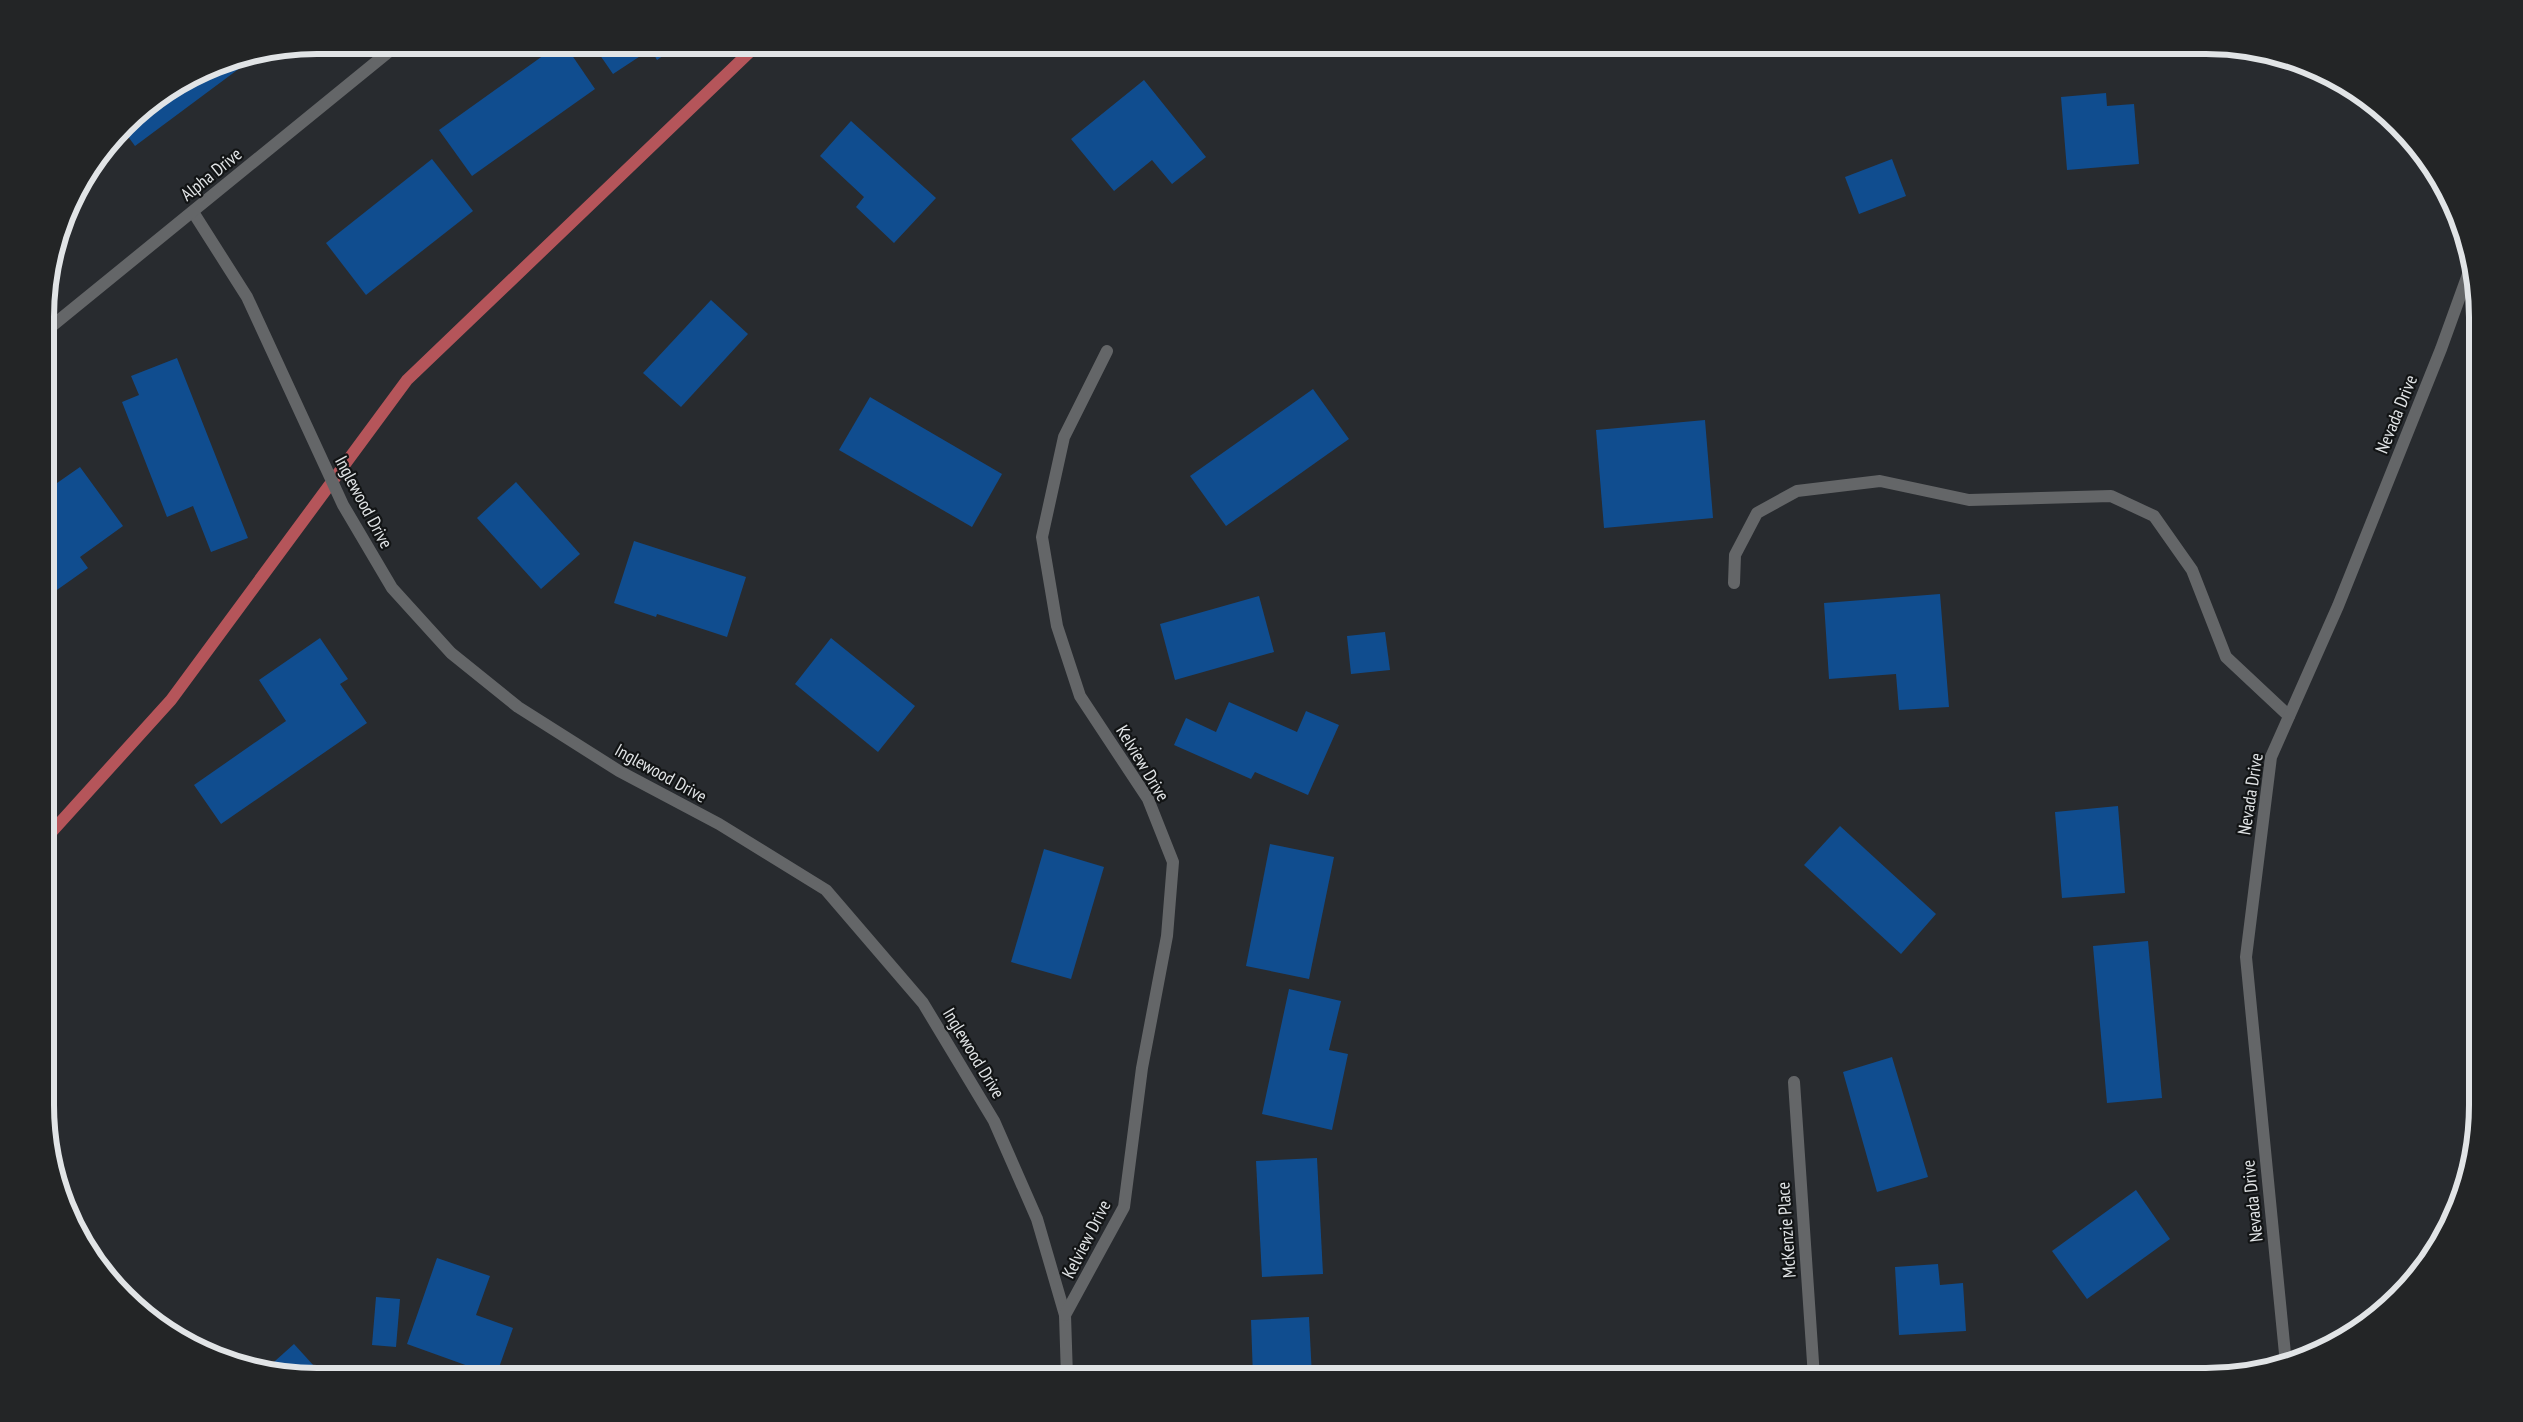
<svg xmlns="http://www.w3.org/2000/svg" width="2523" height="1422" font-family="'PT Sans Narrow',sans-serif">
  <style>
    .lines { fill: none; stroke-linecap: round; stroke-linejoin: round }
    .stream { stroke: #b5555a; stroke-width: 12 }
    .building { fill: #104d8f }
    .lane { stroke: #646668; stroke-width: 12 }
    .street { stroke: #646668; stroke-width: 12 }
    .labels { text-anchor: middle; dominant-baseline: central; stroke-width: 4.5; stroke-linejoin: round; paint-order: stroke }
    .street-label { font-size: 18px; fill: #e1e4e6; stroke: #121415 }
    .rim { fill: none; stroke: #e1e4e6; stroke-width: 6 }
  </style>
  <rect width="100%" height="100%" fill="#282b2f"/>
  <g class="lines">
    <path class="stream" d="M 47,837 L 171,700 L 407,380 L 757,45"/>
  </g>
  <g class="building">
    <path d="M 558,45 L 565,45 L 595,89 L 472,176 L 439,130 Z"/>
    <path d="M 593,45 L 679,45 L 657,60 L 651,49 L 613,74 Z"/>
    <path d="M 246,59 L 248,62 L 135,146 L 124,131 L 137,113 L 213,66 Z"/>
    <path d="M 1144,80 L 1206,157 L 1172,184 L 1152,160 L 1114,191 L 1071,139 Z"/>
    <path d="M 2106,93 L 2107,106 L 2134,104 L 2139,164 L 2067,170 L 2061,97 Z"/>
    <path d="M 851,121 L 936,198 L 894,243 L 856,207 L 864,197 L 820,156 Z"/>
    <path d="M 432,159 L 473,211 L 366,295 L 326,243 Z"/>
    <path d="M 1892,159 L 1906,196 L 1859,214 L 1845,177 Z"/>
    <path d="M 711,300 L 748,334 L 681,407 L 643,373 Z"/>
    <path d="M 177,358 L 248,538 L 211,552 L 193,506 L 167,517 L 122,402 L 139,395 L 131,376 Z"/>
    <path d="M 1313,389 L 1349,439 L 1226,526 L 1190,476 Z"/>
    <path d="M 870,397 L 1002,474 L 972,527 L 839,450 Z"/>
    <path d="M 1705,420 L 1713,518 L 1604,528 L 1596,430 Z"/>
    <path d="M 80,467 L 123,526 L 80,557 L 88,568 L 47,597 L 47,490 Z"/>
    <path d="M 516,482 L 580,554 L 541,589 L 477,518 Z"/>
    <path d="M 634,541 L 746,577 L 727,637 L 657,614 L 656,617 L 614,603 Z"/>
    <path d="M 1940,594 L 1949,707 L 1899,710 L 1896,674 L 1829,679 L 1824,603 Z"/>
    <path d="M 1259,596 L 1274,652 L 1175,680 L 1160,624 Z"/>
    <path d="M 1385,632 L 1390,670 L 1351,674 L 1347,636 Z"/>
    <path d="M 320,638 L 348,679 L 340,684 L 367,723 L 221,824 L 194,785 L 286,721 L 259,680 Z"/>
    <path d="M 831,638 L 915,706 L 878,752 L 795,684 Z"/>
    <path d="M 1229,702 L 1297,732 L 1306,711 L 1339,725 L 1308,795 L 1255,772 L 1251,779 L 1174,745 L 1186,718 L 1216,732 Z"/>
    <path d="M 2118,806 L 2125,893 L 2062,898 L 2055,812 Z"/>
    <path d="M 1840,826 L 1936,914 L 1901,954 L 1804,865 Z"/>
    <path d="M 1270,844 L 1334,857 L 1309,979 L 1246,966 Z"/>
    <path d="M 1044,849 L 1104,867 L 1071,979 L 1011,962 Z"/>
    <path d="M 2148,941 L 2162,1098 L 2107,1103 L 2093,946 Z"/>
    <path d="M 1289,989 L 1341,1001 L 1329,1050 L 1348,1054 L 1332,1130 L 1262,1114 Z"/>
    <path d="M 1892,1057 L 1928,1177 L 1877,1192 L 1843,1072 Z"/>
    <path d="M 1317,1158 L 1323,1274 L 1262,1277 L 1256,1161 Z"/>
    <path d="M 2136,1190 L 2170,1239 L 2087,1299 L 2052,1251 Z"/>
    <path d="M 437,1258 L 490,1276 L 476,1315 L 513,1328 L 496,1376 L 407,1344 Z"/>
    <path d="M 1938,1264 L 1940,1285 L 1963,1283 L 1966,1331 L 1899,1335 L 1895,1267 Z"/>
    <path d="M 376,1297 L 400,1299 L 396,1347 L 372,1345 Z"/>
    <path d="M 1309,1317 L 1312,1377 L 1253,1377 L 1251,1320 Z"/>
    <path d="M 294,1344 L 324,1377 L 265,1370 Z"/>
    <path d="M 1927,1371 L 1928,1377 L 1875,1377 L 1875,1375 Z"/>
    <path d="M 2148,1372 L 2148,1376 L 2126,1376 L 2126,1375 Z"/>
  </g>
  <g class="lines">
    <g class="lane">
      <path d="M 1734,583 L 1735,555 L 1757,513 L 1797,491 L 1880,481 L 1969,500 L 2111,496 L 2154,516 L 2192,570 L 2226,657 L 2289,716"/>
      <path d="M 1794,1082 L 1814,1377"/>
    </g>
    <g class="street">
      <path d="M 193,212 L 247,297 L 343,505 L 392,588 L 451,653 L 518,707 L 619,771 L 719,824 L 826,890 L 923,1003 L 994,1121 L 1037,1219 L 1065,1315 L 1067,1377"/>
      <path d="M 47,330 L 397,45"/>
      <path d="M 1065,1315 L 1124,1207 L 1142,1068 L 1167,936 L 1173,862 L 1148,799 L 1080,696 L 1057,626 L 1042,537 L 1064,437 L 1107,351"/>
      <path d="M 2286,1364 L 2246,957 L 2271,757 L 2338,606 L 2441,349 L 2471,266"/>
    </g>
  </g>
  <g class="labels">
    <g class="street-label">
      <text transform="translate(211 174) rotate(-39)">Alpha Drive</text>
      <text transform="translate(2396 414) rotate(-68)">Nevada Drive</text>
      <text transform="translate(364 502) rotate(62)">Inglewood Drive</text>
      <text transform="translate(1143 763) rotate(59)">Kelview Drive</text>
      <text transform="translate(661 773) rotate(29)">Inglewood Drive</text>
      <text transform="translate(2250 794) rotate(-81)">Nevada Drive</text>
      <text transform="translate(974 1053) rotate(59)">Inglewood Drive</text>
      <text transform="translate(2252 1201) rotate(-96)">Nevada Drive</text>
      <text transform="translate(1786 1230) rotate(-94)">McKenzie Place</text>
      <text transform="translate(1086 1239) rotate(-63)">Kelview Drive</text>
    </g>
  </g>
  <path d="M0 0H2523V1422H0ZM317 54H2206A263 263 0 0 1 2469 317V1105A263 263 0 0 1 2206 1368H317A263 263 0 0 1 54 1105V317A263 263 0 0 1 317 54Z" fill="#232526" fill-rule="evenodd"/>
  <path class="rim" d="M317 54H2206A263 263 0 0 1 2469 317V1105A263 263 0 0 1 2206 1368H317A263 263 0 0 1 54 1105V317A263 263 0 0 1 317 54Z"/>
</svg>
